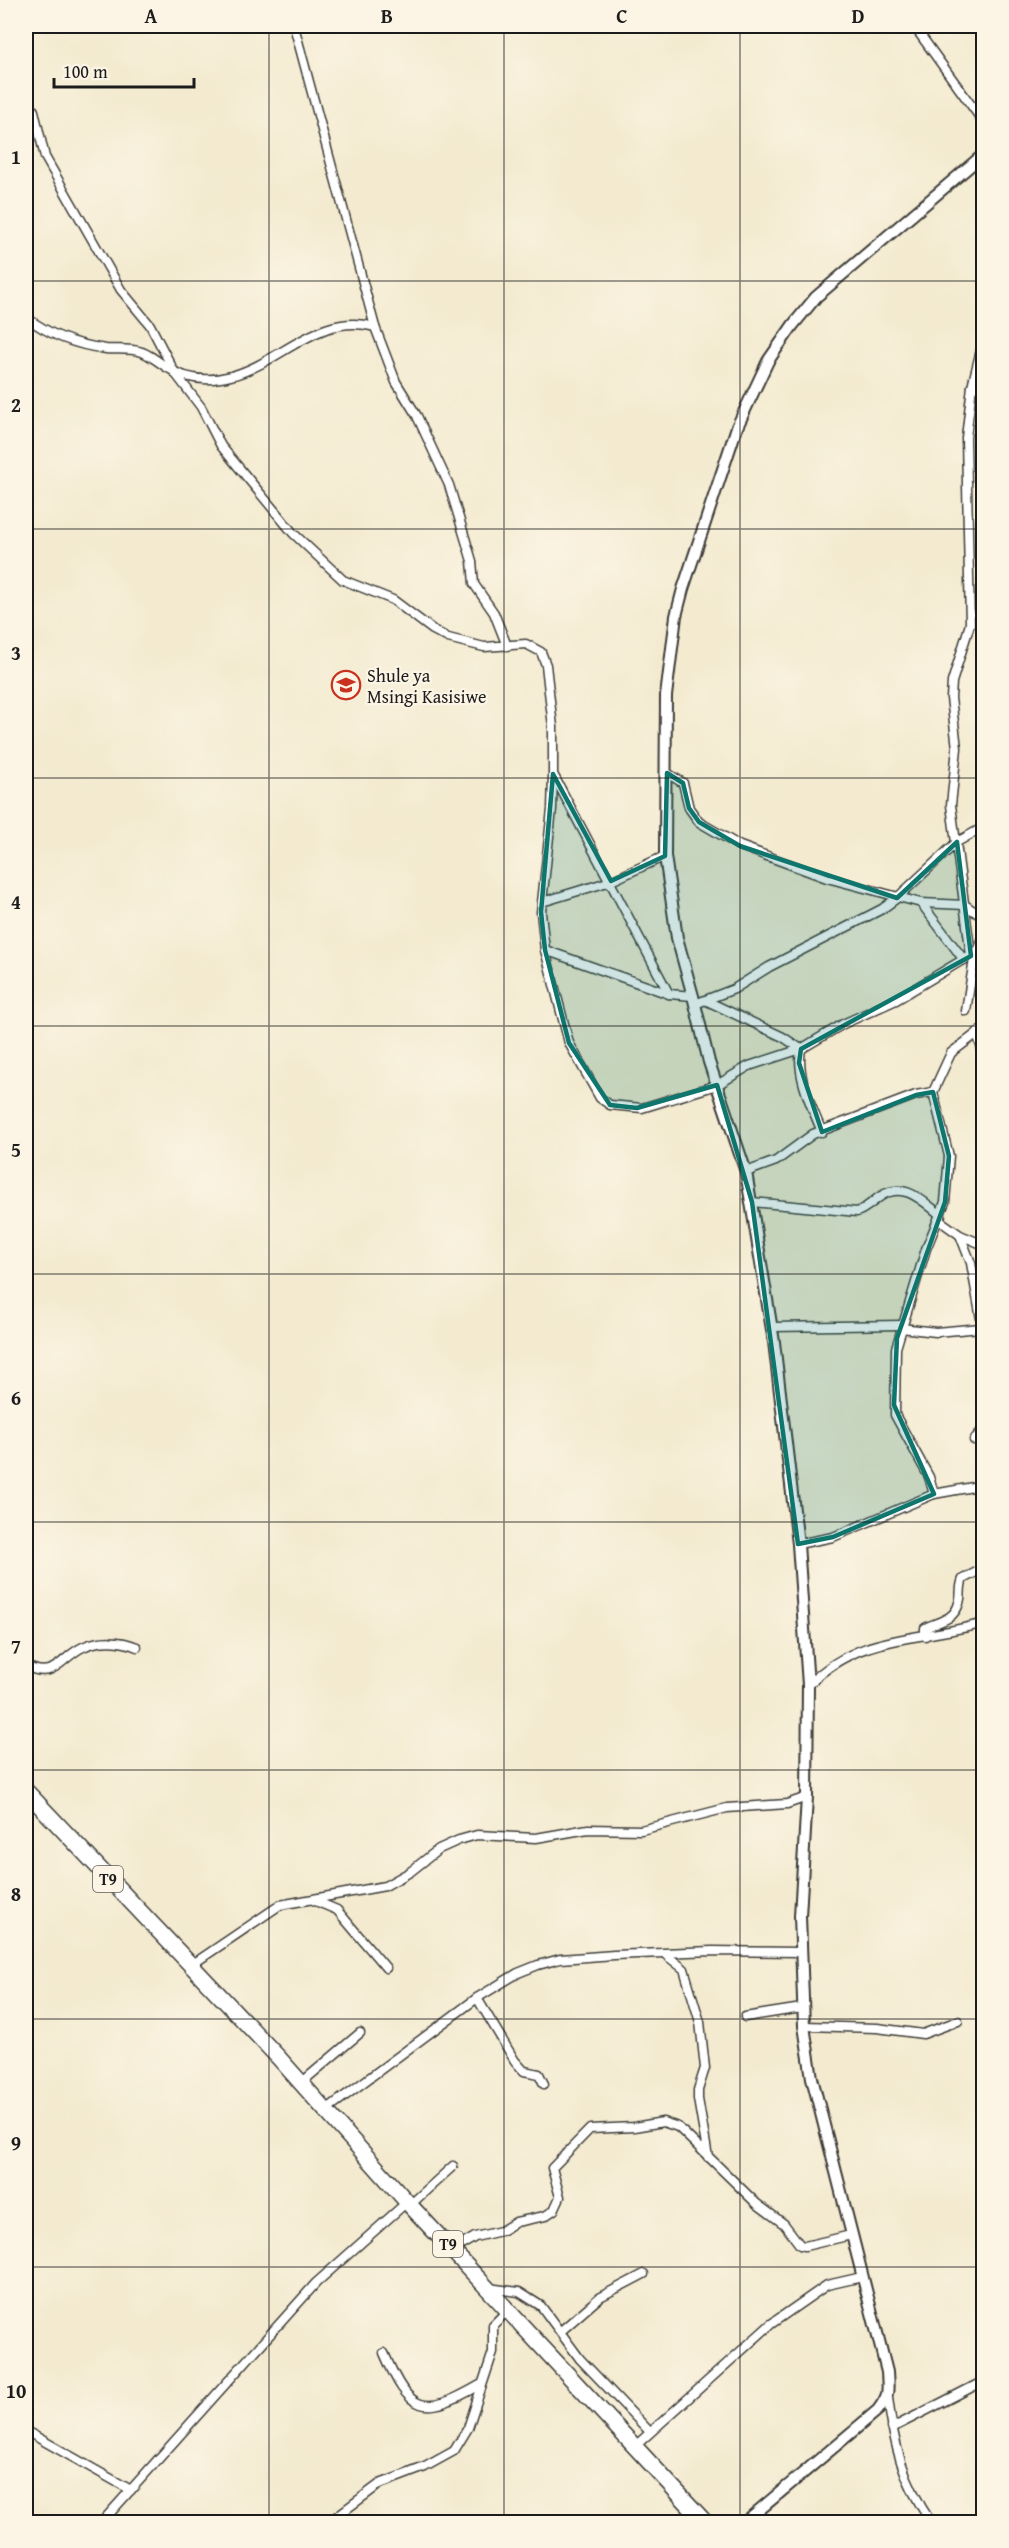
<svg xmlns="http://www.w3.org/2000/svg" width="1009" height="2548" font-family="'Gentium Book Plus',serif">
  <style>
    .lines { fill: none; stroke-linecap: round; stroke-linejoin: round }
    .minor-casing { stroke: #3c3b37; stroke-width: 11 }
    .tertiary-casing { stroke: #3c3b37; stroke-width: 14 }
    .trunk-casing { stroke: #3c3b37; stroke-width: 18 }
    .minor { stroke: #fff; stroke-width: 8 }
    .tertiary { stroke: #fff; stroke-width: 10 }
    .trunk { stroke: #fff; stroke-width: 15 }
    .marked { fill: #0f766e; fill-opacity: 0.2; stroke: #0f766e; stroke-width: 4.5; stroke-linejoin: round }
    .grid { fill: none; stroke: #1c1c1c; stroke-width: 1.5; stroke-opacity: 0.55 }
    .labels { text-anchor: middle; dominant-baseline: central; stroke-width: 4.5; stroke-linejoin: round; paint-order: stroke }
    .shield { fill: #fcf5e5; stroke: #5f5d58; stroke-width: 1.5 }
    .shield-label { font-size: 16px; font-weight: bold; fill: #1c1c1c }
    .poi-label { font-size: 18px; fill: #1c1c1c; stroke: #fcf5e5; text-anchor: start }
    .neatline { fill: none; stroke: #1c1c1c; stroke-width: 2 }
    .grid-label { font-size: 20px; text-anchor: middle; font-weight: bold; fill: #1c1c1c }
  </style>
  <rect width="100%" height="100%" fill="#fcf5e5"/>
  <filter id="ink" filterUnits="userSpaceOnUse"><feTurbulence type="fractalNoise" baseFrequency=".0167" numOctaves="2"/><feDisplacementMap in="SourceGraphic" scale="12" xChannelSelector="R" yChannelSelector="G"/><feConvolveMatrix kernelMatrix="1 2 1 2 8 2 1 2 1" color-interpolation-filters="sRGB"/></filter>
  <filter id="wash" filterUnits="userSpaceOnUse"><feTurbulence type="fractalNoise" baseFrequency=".008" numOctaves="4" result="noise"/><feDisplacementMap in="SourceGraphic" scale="24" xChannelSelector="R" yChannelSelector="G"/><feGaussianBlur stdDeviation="1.35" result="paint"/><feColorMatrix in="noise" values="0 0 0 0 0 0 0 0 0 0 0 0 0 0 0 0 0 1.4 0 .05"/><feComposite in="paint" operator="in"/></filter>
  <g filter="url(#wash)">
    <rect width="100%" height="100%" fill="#f3eacf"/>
  </g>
  <g filter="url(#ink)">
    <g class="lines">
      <g class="minor-casing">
        <g id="minor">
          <path d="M 294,26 L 375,327 L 396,382 L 417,416 L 449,485 L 472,561 L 474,584 L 494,613 L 507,646"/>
          <path d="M 914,26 L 984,123"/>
          <path d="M 26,98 L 34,111 L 45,157 L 121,290 L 150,325 L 175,373 L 201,407 L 221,446 L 293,533 L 343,580 L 393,600 L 433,630 L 448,638 L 484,647 L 526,644 L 541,652 L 546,665 L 553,727 L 553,774 L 669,994"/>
          <path d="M 26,317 C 49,335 77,345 106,349 C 118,350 130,348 142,352 C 150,355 159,362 166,367 C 186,380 208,382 231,376 C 281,363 319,311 375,327"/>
          <path d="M 984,338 L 972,386 L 966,438 L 970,624 L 952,682 L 951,698 L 957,748 L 951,805 L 971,956 L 984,974"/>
          <path d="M 972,386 L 984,390"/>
          <path d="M 667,773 L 683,783 L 689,808 L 699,822 L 740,846 L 827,878 L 921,903 L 964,960"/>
          <path d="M 553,776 L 552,809 L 541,912 L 545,950 L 569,1043 L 600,1098 L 610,1105 L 642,1108 L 717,1085 L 749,1066 L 801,1049 L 843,1024 L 896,1000 L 984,947"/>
          <path d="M 542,902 L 611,881 L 665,856"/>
          <path d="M 921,903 L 965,905 L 984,918"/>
          <path d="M 545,950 L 669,994 L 693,996"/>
          <path d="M 978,951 L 984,936"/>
          <path d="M 707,1001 L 783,1037 L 801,1049 C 796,1077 812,1107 822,1132"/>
          <path d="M 695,1004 L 734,989 L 769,967 L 882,909 L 897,898 L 957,842 L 984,827"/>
          <path d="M 966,1011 L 974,959"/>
          <path d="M 977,1033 L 984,1056"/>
          <path d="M 746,1172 L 776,1161 L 813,1134 L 916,1095 L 933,1092"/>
          <path d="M 752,1202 L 857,1212 C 867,1208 873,1201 881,1196 C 905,1181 922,1201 941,1215"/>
          <path d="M 939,1220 L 960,1235 L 984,1245"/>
          <path d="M 960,1235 L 971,1263 L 984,1336"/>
          <path d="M 772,1327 L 902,1325"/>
          <path d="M 901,1328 L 936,1332 L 981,1328"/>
          <path d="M 984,1396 L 984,1402"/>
          <path d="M 974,1440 L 984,1428"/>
          <path d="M 934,1494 L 929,1477 L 895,1415 L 896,1348 L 926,1249 L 945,1202 L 949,1156 L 933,1092 L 951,1053 L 984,1028"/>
          <path d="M 798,1544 L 833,1537 L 934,1494 L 984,1485"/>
          <path d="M 925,1636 L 925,1628 C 938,1621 954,1621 959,1603 C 962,1595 959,1587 963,1579 L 984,1568"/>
          <path d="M 26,1666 C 55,1681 61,1657 83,1647 C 100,1639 121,1640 137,1647"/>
          <path d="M 808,1685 C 861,1632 917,1642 984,1623"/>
          <path d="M 313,1900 L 337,1910 L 386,1968"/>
          <path d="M 666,1955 L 684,1969 L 700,2022 L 705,2068 L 698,2090 L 698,2099 L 708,2157"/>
          <path d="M 190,1966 L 280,1905 L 385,1886 L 410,1872 L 439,1849 L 459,1840 L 477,1835 L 536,1838 L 588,1829 L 641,1830 L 727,1808 L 787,1804 L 807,1797"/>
          <path d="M 477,1998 L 515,2061 L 524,2071 L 539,2074 L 544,2084"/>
          <path d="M 745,2017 L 802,2008"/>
          <path d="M 804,2026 L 877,2028 L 923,2034 L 958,2021"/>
          <path d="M 301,2083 L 360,2033"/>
          <path d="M 326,2110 L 477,1998 L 518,1973 L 538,1965 L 560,1959 L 614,1955 L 712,1951 L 800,1952"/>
          <path d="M 410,2205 L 453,2166"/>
          <path d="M 453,2250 L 475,2237 L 501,2231 L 516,2222 L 545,2216 L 554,2210 L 560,2197 L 552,2168 L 590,2129 L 634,2127 L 663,2122 L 678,2127 L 757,2204 L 784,2224 L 800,2245 L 805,2246 L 851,2235"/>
          <path d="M 488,2288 L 519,2292 L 541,2306 L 580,2359 L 650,2432"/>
          <path d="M 561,2331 L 600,2297 L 644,2274"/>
          <path d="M 384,2353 C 410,2413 423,2418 480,2385"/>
          <path d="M 888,2398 C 894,2446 903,2481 931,2522"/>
          <path d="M 892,2428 L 984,2381"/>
          <path d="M 26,2431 L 131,2490"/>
          <path d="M 633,2448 L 771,2324 L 827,2285 L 862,2277"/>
          <path d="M 102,2522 L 316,2283 L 407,2202"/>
          <path d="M 329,2522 L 380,2484 L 425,2467 L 454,2451 L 468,2428 L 493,2352 L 493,2325 L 509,2309"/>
        </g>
      </g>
      <g class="tertiary-casing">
        <path id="tertiary" d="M 745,2522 L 878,2410 C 890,2394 888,2391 887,2372 L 812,2078 L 804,2026 L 800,1916 L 807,1797 L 808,1685 L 798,1544 L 774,1342 L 746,1172 L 709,1062 L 693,996 L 677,938 L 665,856 L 666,696 L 676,616 L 683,589 L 737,427 L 768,361 L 793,325 L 816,297 L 984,154"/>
      </g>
      <g class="trunk-casing">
        <path id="trunk" d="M 26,1791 L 278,2057 L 407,2202 L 705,2522"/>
      </g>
      <use href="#minor" class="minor"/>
      <use href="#tertiary" class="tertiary"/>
      <use href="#trunk" class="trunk"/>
    </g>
  </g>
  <path class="marked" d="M 667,773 L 683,783 L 689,808 L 699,822 L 740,846 L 897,898 L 957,842 L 971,956 L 801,1049 L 799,1063 L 822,1132 L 916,1095 L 933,1092 L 949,1156 L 945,1202 L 897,1338 L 894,1405 L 934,1494 L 833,1537 L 798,1544 L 752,1202 L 717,1085 L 637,1108 L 610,1105 L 569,1043 L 545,950 L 541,912 L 553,774 L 611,881 L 665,856 Z"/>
  <path class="grid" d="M 269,26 L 269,2522M 504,26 L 504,2522M 740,26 L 740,2522M 26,281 L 984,281M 26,529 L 984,529M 26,778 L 984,778M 26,1026 L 984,1026M 26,1274 L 984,1274M 26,1522 L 984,1522M 26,1770 L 984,1770M 26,2019 L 984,2019M 26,2267 L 984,2267"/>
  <defs>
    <g id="school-ring" transform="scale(1.5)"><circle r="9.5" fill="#fcf5e5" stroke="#c8321e" stroke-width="1.5"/><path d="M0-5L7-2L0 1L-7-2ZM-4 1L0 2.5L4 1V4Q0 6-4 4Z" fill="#c8321e"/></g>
  </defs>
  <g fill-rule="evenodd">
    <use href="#school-ring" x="346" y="685"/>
  </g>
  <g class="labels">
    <g class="shield">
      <rect x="93" y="1866" width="30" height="26" rx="4.5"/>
      <rect x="433" y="2231" width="30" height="26" rx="4.5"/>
    </g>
    <g class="shield-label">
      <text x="108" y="1879">T9</text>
      <text x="448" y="2244">T9</text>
    </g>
    <g class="poi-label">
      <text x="367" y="675">Shule ya<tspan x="367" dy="21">Msingi Kasisiwe</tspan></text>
    </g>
  </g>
  <rect width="1009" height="2548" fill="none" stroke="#fcf5e5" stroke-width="66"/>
  <path d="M54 78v9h140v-9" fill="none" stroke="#1c1c1c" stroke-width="3"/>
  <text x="63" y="78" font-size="18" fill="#1c1c1c" stroke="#fcf5e5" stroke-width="4.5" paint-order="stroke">100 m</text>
  <rect x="33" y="33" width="943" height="2482" class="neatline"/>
  <g class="grid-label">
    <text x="151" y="23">A</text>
    <text x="387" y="23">B</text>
    <text x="622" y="23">C</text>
    <text x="858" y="23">D</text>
    <text x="16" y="164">1</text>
    <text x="16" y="412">2</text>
    <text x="16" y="660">3</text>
    <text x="16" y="909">4</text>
    <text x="16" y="1157">5</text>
    <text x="16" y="1405">6</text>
    <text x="16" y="1653">7</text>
    <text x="16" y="1901">8</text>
    <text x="16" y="2150">9</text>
    <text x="16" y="2398">10</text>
  </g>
</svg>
